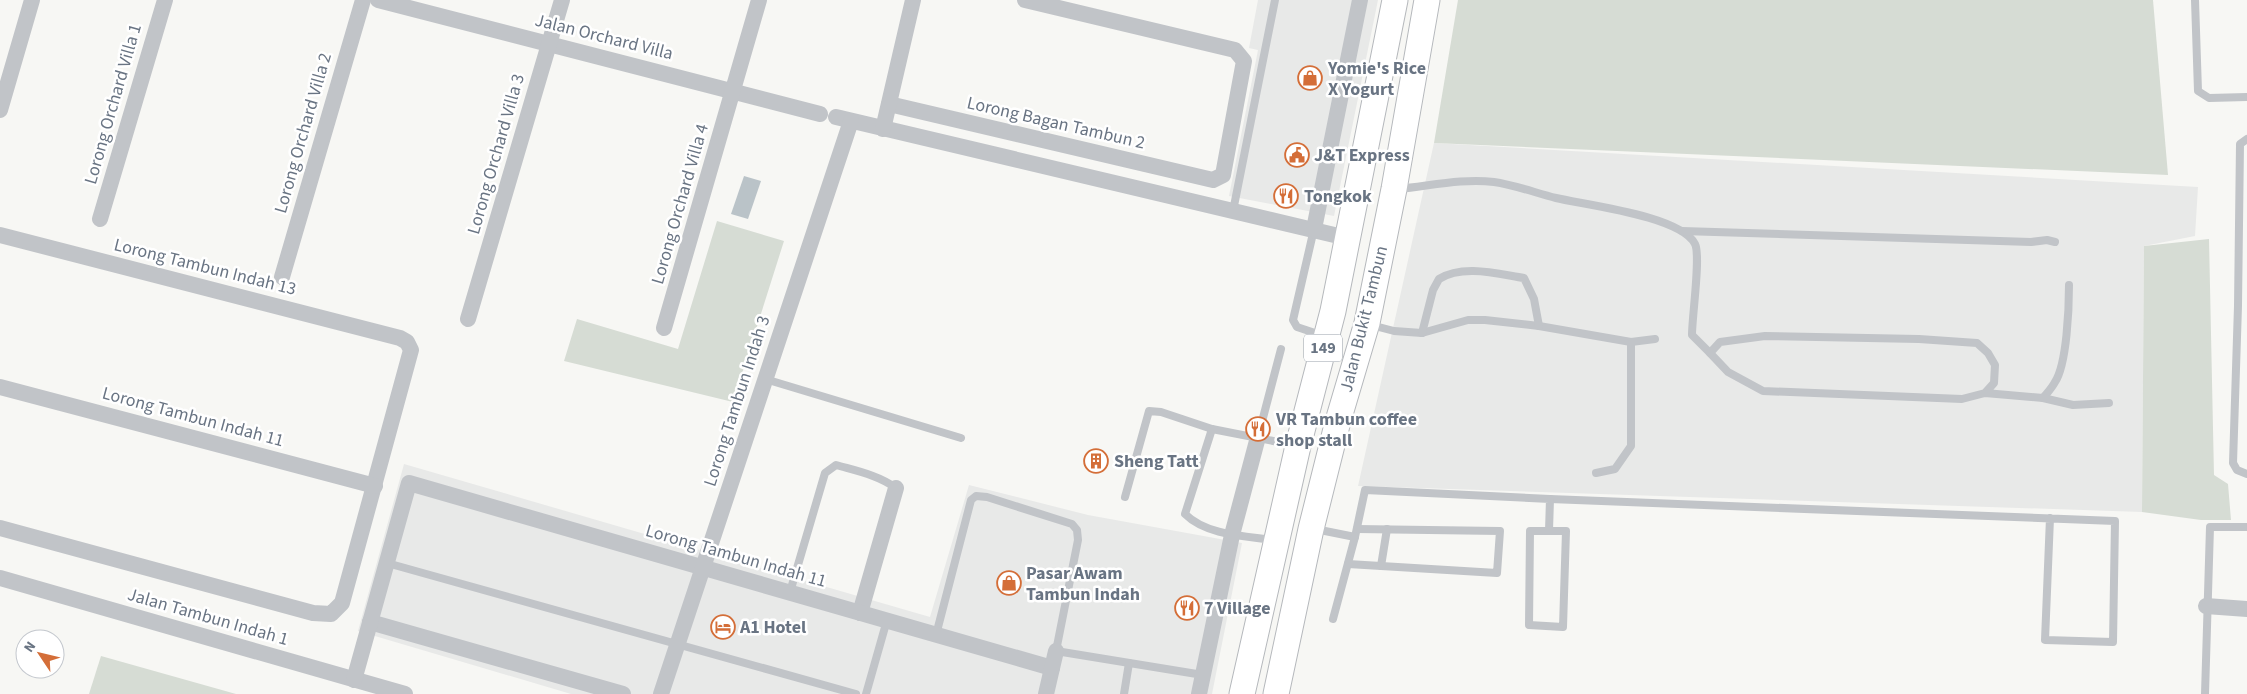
<svg xmlns="http://www.w3.org/2000/svg" width="2247" height="694" font-family="'Source Sans 3',sans-serif">
  <style>
    .built { fill: #e8e9e8 }
    .green { fill: #d6dcd4 }
    .water { fill: #bac3c8 }
    .lines { fill: none; stroke-linecap: round; stroke-linejoin: round }
    .primary-casing { stroke: #b5b8bc; stroke-width: 27 }
    .service { stroke: #c1c4c8; stroke-width: 8 }
    .minor { stroke: #c1c4c8; stroke-width: 16 }
    .primary { stroke: #fff; stroke-width: 25 }
    .labels { text-anchor: middle; dominant-baseline: central; stroke-width: 5; stroke-linejoin: round; paint-order: stroke }
    .shield { fill: #fff; stroke: #969ea8; stroke-width: 1 }
    .shield-label { font-size: 16px; font-weight: bold; fill: #697483 }
    .street-label { font-size: 18px; fill: #697483; stroke: #fff }
    .poi-label { font-size: 18px; font-weight: bold; fill: #697483; stroke: #fff; text-anchor: start }
  </style>
  <rect width="100%" height="100%" fill="#f7f7f4"/>
  <g class="built">
    <path d="M 1258,0 L 1378,0 L 1334,216 L 1229,196 L 1258,50 L 1249,48 Z"/>
    <path d="M 1434,143 L 2198,187 L 2195,236 L 2144,246 L 2142,512 L 1358,486 Z"/>
    <path d="M 404,464 L 930,617 L 969,485 L 1088,515 L 1242,543 L 1212,694 L 571,694 L 358,631 Z"/>
  </g>
  <g class="green">
    <path d="M 1458,0 L 2153,0 L 2168,175 L 1434,143 Z"/>
    <path d="M 717,221 L 784,241 L 733,402 L 564,361 L 577,319 L 678,349 Z"/>
    <path d="M 2209,239 L 2214,475 L 2228,484 L 2231,520 L 2201,520 L 2142,512 L 2144,246 Z"/>
    <path d="M 101,656 L 236,694 L 89,694 Z"/>
  </g>
  <path class="water" d="M 744,176 L 761,181 L 748,219 L 731,214 Z"/>
  <g class="lines">
    <g class="primary-casing">
      <g id="primary">
        <path d="M 1242,694 L 1298,446 L 1333,311 L 1395,0"/>
        <path d="M 1276,694 L 1311,529 L 1338,421 L 1367,323 L 1394,189 L 1427,0"/>
      </g>
    </g>
    <g class="service">
      <path d="M 2195,0 L 2198,91 L 2209,98 L 2247,97"/>
      <path d="M 2247,139 L 2240,144 L 2238,306 L 2233,463 L 2237,470 L 2247,474"/>
      <path d="M 1399,189 C 1430,186 1463,178 1494,182 C 1515,185 1536,193 1556,198 C 1586,205 1681,216 1695,244 C 1701,256 1692,316 1692,335 L 1710,353"/>
      <path d="M 1233,211 L 1275,0"/>
      <path d="M 1314,229 L 1293,320 L 1297,327 L 1324,336"/>
      <path d="M 1682,231 L 2031,242 L 2047,240 L 2055,242"/>
      <path d="M 1371,325 L 1394,331 L 1422,333 L 1468,320 L 1485,320 L 1539,326 L 1631,342 L 1655,339"/>
      <path d="M 1422,333 L 1433,290 L 1439,279 C 1463,264 1498,274 1524,278 L 1534,299 L 1539,326"/>
      <path d="M 765,379 L 961,438"/>
      <path d="M 1985,393 L 1994,383 L 1995,365 L 1988,353 L 1977,343 L 1919,339 L 1765,336 L 1720,342 L 1710,353 L 1728,372 L 1763,391 L 1962,399 L 1985,393 L 2043,398 C 2047,393 2052,388 2055,382 C 2067,364 2069,307 2069,285"/>
      <path d="M 2043,398 L 2073,405 L 2109,403"/>
      <path d="M 1258,437 L 1281,349"/>
      <path d="M 1596,473 L 1615,469 L 1631,446 L 1631,342"/>
      <path d="M 1125,497 L 1149,411 L 1161,412 L 1212,429"/>
      <path d="M 1550,499 L 2115,521 L 2113,642 L 2045,640 L 2050,518"/>
      <path d="M 1315,529 L 1355,537 L 1365,490 L 1550,499 L 1549,531 L 1530,531 L 1529,625 L 1563,627 L 1566,531 L 1549,531"/>
      <path d="M 1273,540 C 1244,536 1206,535 1185,514 L 1212,429 L 1294,445"/>
      <path d="M 387,563 L 856,694"/>
      <path d="M 1348,564 L 1497,573 L 1500,531 L 1357,529"/>
      <path d="M 1381,566 L 1387,529"/>
      <path d="M 790,592 L 825,473 L 836,465 C 857,471 878,475 896,488"/>
      <path d="M 1333,619 L 1355,537"/>
      <path d="M 936,635 L 971,500 L 976,496 L 987,497 L 1072,524 L 1077,530 L 1078,540 L 1056,651 L 1203,675"/>
      <path d="M 866,694 L 887,620"/>
      <path d="M 1124,694 L 1129,663"/>
      <path d="M 2205,694 L 2210,527 L 2247,527"/>
    </g>
    <g class="minor">
      <path d="M 378,0 L 820,114"/>
      <path d="M 889,104 L 1213,180 L 1223,175 L 1244,61 L 1235,50 L 1025,0"/>
      <path d="M 0,110 L 32,0"/>
      <path d="M 836,117 L 1347,238"/>
      <path d="M 883,129 L 913,0"/>
      <path d="M 100,219 L 165,0"/>
      <path d="M 1314,229 L 1360,0"/>
      <path d="M 0,235 L 400,338 L 407,342 L 411,350 L 342,603 L 331,614 L 313,613 L 0,528"/>
      <path d="M 282,277 L 363,0"/>
      <path d="M 468,319 L 562,0"/>
      <path d="M 664,328 L 759,0"/>
      <path d="M 0,387 L 375,486"/>
      <path d="M 0,578 L 405,694"/>
      <path d="M 2206,606 L 2247,609"/>
      <path d="M 860,613 L 896,488"/>
      <path d="M 370,622 L 623,694"/>
      <path d="M 354,680 L 409,483 L 1052,668"/>
      <path d="M 661,694 L 851,121"/>
      <path d="M 1046,694 L 1056,651"/>
      <path d="M 1199,694 L 1232,535 L 1258,437"/>
    </g>
    <use href="#primary" class="primary"/>
  </g>
  <defs>
    <g id="shop-ring" transform="scale(1.25)"><circle r="9.5" fill="#fff" stroke="#d46e38" stroke-width="1.5"/><path d="M-5-2.5h2.3a2.7 3.5 0 0 1 5.4 0H5L5.5 6h-11ZM-1.5-2.5h3a1.5 2.3 0 0 0-3 0Z" fill="#d46e38"/></g>
    <g id="civic-ring" transform="scale(1.25)"><circle r="9.5" fill="#fff" stroke="#d46e38" stroke-width="1.5"/><path d="M-.6-6.5H3V-4.5H.6V-3L4-1V1h2V6H-6V1h2V-1L-.6-3ZM-1.2 2.5V6h2.4V2.5Z" fill="#d46e38"/></g>
    <g id="restaurant-ring" transform="scale(1.25)"><circle r="9.5" fill="#fff" stroke="#d46e38" stroke-width="1.5"/><path d="M-5-6h1v4h1v-4h1v4h1v-4h1v5L-1.5 .5V6h-2V.5L-5-1ZM5-6V6H3V1.5H1.5Q1.5-4 5-6Z" fill="#d46e38"/></g>
    <g id="building-ring" transform="scale(1.25)"><circle r="9.5" fill="#fff" stroke="#d46e38" stroke-width="1.5"/><path d="M-4-6H4V6H1V3H-1V6H-4ZM-2.5-4.3h1.7v1.8h-1.7ZM.8-4.3h1.7v1.8H.8ZM-2.5-1h1.7V.8h-1.7ZM.8-1h1.7V.8H.8Z" fill="#d46e38"/></g>
    <g id="hotel-ring" transform="scale(1.25)"><circle r="9.5" fill="#fff" stroke="#d46e38" stroke-width="1.5"/><path d="M-6-4.5h1.5V1H6V5H4.5V3h-9V5H-6ZM-4 0a1.8 1.8 0 1 1 3.6 0ZM.5 0V-2.5h3Q6-2.5 6 0Z" fill="#d46e38"/></g>
  </defs>
  <g fill-rule="evenodd">
    <use href="#shop-ring" x="1310" y="78"/>
    <use href="#civic-ring" x="1297" y="155"/>
    <use href="#restaurant-ring" x="1286" y="196"/>
    <use href="#restaurant-ring" x="1258" y="429"/>
    <use href="#building-ring" x="1096" y="461"/>
    <use href="#shop-ring" x="1009" y="583"/>
    <use href="#restaurant-ring" x="1187" y="608"/>
    <use href="#hotel-ring" x="723" y="627"/>
  </g>
  <g class="labels">
    <rect class="shield" x="1304" y="334.5" width="38" height="27" rx="4"/>
    <g class="shield-label">
      <text x="1323" y="348">149</text>
    </g>
    <g class="street-label">
      <text transform="translate(604 37) rotate(14)">Jalan Orchard Villa</text>
      <text transform="translate(113 104) rotate(-74)">Lorong Orchard Villa 1</text>
      <text transform="translate(1056 123) rotate(13)">Lorong Bagan Tambun 2</text>
      <text transform="translate(303 133) rotate(-74)">Lorong Orchard Villa 2</text>
      <text transform="translate(496 154) rotate(-74)">Lorong Orchard Villa 3</text>
      <text transform="translate(680 204) rotate(-74)">Lorong Orchard Villa 4</text>
      <text transform="translate(205 267) rotate(14)">Lorong Tambun Indah 13</text>
      <text transform="translate(1364 319) rotate(-76)">Jalan Bukit Tambun</text>
      <text transform="translate(737 401) rotate(-72)">Lorong Tambun Indah 3</text>
      <text transform="translate(193 417) rotate(15)">Lorong Tambun Indah 11</text>
      <text transform="translate(736 556) rotate(16)">Lorong Tambun Indah 11</text>
      <text transform="translate(208 617) rotate(16)">Jalan Tambun Indah 1</text>
    </g>
    <g class="poi-label">
      <text x="1328" y="68">Yomie's Rice<tspan x="1328" dy="21">X Yogurt</tspan></text>
      <text x="1314" y="155">J&amp;T Express</text>
      <text x="1304" y="196">Tongkok</text>
      <text x="1276" y="419">VR Tambun coffee<tspan x="1276" dy="21">shop stall</tspan></text>
      <text x="1114" y="461">Sheng Tatt</text>
      <text x="1026" y="573">Pasar Awam<tspan x="1026" dy="21">Tambun Indah</tspan></text>
      <text x="1204" y="608">7 Village</text>
      <text x="740" y="627">A1 Hotel</text>
    </g>
  </g>
  <g transform="translate(40 654) rotate(305)"><circle r="24" fill="#ffffff" stroke="#c3c7cd"/>
  <path d="M0-4L9 19L0 12L-9 19Z" fill="#d46e38"/>
  <text y="-8" font-size="14" font-weight="bold" text-anchor="middle" fill="#697483">N</text>
  </g>
</svg>
